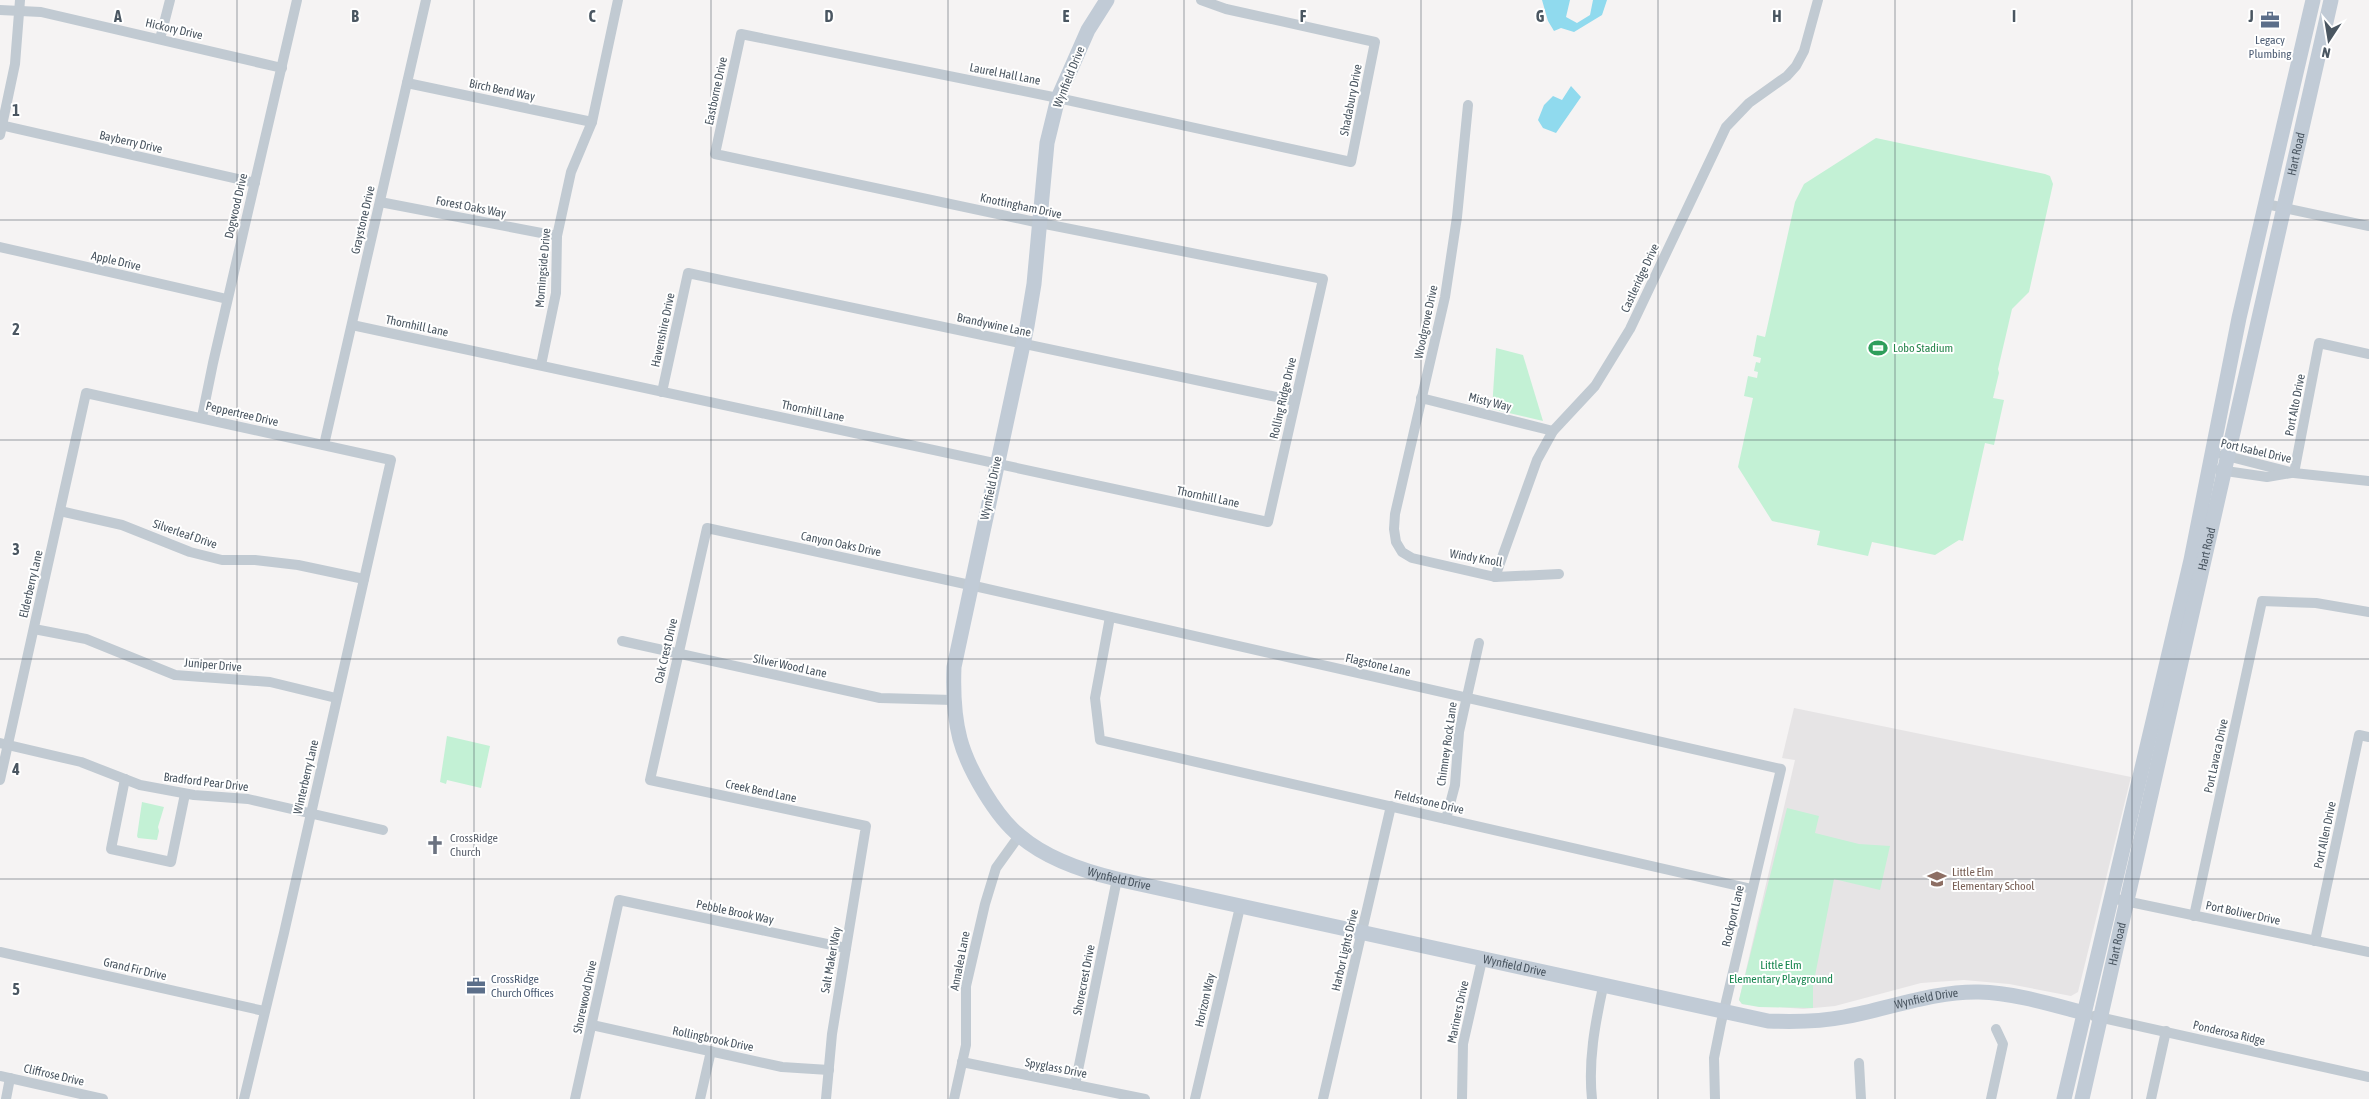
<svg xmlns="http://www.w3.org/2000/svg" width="2369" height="1099" font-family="'Asap Condensed',sans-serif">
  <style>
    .education { fill: #e6e4e5 }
    .green { fill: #c3f1d5 }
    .water { fill: #90daee }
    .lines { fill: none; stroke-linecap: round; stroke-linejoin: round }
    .street { stroke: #c1cad2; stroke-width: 10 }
    .secondary { stroke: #c1cbd6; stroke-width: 15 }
    .grid { fill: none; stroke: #4a5661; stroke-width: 1; stroke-opacity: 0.55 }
    .labels { text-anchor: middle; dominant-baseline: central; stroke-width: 4; stroke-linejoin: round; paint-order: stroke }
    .street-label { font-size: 12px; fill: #4a5661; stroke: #fff }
    .service-label { font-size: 12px; fill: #4e5e75; stroke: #fff }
    .leisure-label { font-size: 12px; fill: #27864d; stroke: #fff; text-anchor: start }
    .worship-label { font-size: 12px; fill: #5b616d; stroke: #fff; text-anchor: start }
    .education-label { font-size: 12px; fill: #785e54; stroke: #fff; text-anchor: start }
    .park-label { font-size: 12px; fill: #17864f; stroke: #fff }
    .grid-label { font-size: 16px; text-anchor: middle; font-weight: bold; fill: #4a5661; stroke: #fff; stroke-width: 4; stroke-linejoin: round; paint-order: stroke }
  </style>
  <rect width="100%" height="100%" fill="#f5f3f3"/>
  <path class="education" d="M 1794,708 L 2131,777 L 2078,992 L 2071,996 L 2009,984 L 1964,980 L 1921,983 L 1835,1006 L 1803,1009 L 1742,1004 L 1739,1000 L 1795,760 L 1782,758 Z"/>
  <g class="green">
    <path d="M 1876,138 L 2045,174 L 2050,176 L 2053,184 L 2029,292 L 2012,309 L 1998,369 L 1999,373 L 1993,398 L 2004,400 L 1994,445 L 1985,443 L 1963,541 L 1959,540 L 1935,555 L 1872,542 L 1868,556 L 1817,545 L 1820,531 L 1772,521 L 1738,467 L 1753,398 L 1744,396 L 1748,376 L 1757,378 L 1758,372 L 1754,371 L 1756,362 L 1760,363 L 1761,358 L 1753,356 L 1757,335 L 1765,337 L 1795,202 L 1804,184 Z"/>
    <path d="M 1496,348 L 1523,355 L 1543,421 L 1492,409 Z"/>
    <path d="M 447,736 L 490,746 L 481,788 L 447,780 L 446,784 L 440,782 Z"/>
    <path d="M 142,802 L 164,807 L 158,827 L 159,831 L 157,840 L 138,838 L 137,836 Z"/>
    <path d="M 1787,808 L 1819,816 L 1815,833 L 1859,844 L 1890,846 L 1880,890 L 1834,879 L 1813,986 L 1813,1008 L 1759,1007 L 1742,1004 L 1739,1000 Z"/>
  </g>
  <g class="water">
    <path d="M 1542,0 L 1570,0 L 1566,17 L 1577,23 L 1590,15 L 1593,0 L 1607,0 L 1602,15 L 1574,32 L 1561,28 L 1554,31 L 1548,21 Z"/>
    <path d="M 1571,86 L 1581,97 L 1556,133 L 1543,128 L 1538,120 L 1544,105 L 1553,96 L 1562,100 Z"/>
  </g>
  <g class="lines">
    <g class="street">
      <path d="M 0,10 L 41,12 L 282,68"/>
      <path d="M 160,39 L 170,0"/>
      <path d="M 407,83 L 592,122"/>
      <path d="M 1468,105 L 1457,217 L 1445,297 L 1395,514 L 1394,529 L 1396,542 L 1402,552 L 1412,558 L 1495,577 L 1559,574"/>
      <path d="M 1,125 L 255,183"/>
      <path d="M 0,135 L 15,64 L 20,0"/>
      <path d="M 380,202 L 557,236"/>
      <path d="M 2266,204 L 2369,226"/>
      <path d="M 0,247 L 227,299"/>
      <path d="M 352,325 L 1268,522 L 1323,279 L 1040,223 L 715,154 L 741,34 L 1058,98 L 1351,162 L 1375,42 L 1226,9 L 1201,0"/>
      <path d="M 541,365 L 556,293 L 557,236 L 571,172 L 592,122 L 618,0"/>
      <path d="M 662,392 L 688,273 L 1295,401"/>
      <path d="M 1421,398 L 1553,431"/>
      <path d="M 202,417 L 213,363 L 297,0"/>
      <path d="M 324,445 L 426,0"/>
      <path d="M 2223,455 L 2294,473 L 2369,481"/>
      <path d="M 2219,470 L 2267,477 L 2291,473"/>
      <path d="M 2294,473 L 2319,343 L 2369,354"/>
      <path d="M 60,511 L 122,525 L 190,552 L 222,560 L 255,560 L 298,565 L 364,579"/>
      <path d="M 1495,577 L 1537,460 L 1553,431 L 1595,386 L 1630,329 L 1726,127 L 1749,103 L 1787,76 L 1796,66 L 1804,51 L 1818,0"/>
      <path d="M 1110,617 L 1095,698 L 1100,740 L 1752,889"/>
      <path d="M 34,629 L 86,639 L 175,675 L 270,682 L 336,698"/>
      <path d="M 622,641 L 880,698 L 953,700"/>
      <path d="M 0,743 L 81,762 L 140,785 L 194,795 L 248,799 L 383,830"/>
      <path d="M 125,779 L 111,849 L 171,862 L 185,794"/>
      <path d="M 0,780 L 86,393 L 391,460 L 284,933 L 244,1099"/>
      <path d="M 1446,819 L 1455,785 L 1459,732 L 1479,643"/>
      <path d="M 2111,898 L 2369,952"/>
      <path d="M 2194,916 L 2262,601 L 2316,603 L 2369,612"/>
      <path d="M 2315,941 L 2359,735 L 2369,737"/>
      <path d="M 0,952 L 264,1011"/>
      <path d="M 2094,1016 L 2369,1077"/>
      <path d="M 592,1025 L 782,1067 L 829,1070"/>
      <path d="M 962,1062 L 1145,1099"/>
      <path d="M 1859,1063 L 1861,1099"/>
      <path d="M 0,1076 L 103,1099"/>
      <path d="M 1075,1085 L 1117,879"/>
      <path d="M 6,1099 L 10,1078"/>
      <path d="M 575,1099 L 619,900 L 846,948"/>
      <path d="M 700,1099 L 711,1051"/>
      <path d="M 826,1099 L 832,1034 L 866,826 L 650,780 L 707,528 L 970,585 L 1781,769 L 1721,1023 L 1714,1058 L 1715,1099"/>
      <path d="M 954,1099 L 966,1045 L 966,986 L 985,904 L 996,868 L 1019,836"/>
      <path d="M 1195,1099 L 1240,907"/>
      <path d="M 1323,1099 L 1391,806"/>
      <path d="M 1462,1099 L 1463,1044 L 1482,960"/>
      <path d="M 1592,1099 C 1588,1061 1595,1024 1603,987"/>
      <path d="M 1991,1099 L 2003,1044 L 1996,1029"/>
      <path d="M 2151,1099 L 2166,1031"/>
    </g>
    <g class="secondary">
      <path id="s1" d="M 1107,0 L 1088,30 L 1058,98 L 1047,143 L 1034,284 L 1027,326 L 954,667 C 953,692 954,716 960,739 C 968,769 996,817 1020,836 C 1047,859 1083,871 1117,879 L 1768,1021 C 1794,1022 1819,1022 1844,1017 C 1889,1009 1933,991 1979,992 C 2015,993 2050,1004 2084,1013"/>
      <path d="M 2064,1099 L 2191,560 L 2239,318 L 2313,0"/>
      <path id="s2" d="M 2082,1099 L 2331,0"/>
    </g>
  </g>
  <path class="grid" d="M 237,0 L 237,1099M 474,0 L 474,1099M 711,0 L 711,1099M 948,0 L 948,1099M 1184,0 L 1184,1099M 1421,0 L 1421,1099M 1658,0 L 1658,1099M 1895,0 L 1895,1099M 2132,0 L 2132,1099M 0,220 L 2369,220M 0,440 L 2369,440M 0,659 L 2369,659M 0,879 L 2369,879"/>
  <defs>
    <g id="office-bare" transform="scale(1.5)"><path d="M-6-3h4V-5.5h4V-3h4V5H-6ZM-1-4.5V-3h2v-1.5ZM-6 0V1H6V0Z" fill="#5c6f8a" stroke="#fff" stroke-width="2.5" paint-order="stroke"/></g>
    <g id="stadium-bare" transform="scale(1.5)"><path d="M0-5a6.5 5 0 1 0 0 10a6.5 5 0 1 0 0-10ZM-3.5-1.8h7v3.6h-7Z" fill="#2e9e5b" stroke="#fff" stroke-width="2.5" paint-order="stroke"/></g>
    <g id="church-bare" transform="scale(1.5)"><path d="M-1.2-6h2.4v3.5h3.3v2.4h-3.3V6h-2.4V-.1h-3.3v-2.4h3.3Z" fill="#6b7280" stroke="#fff" stroke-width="2.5" paint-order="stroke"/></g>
    <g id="school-bare" transform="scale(1.5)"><path d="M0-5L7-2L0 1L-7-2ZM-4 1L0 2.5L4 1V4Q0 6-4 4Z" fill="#8d6e63" stroke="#fff" stroke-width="2.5" paint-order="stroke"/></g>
  </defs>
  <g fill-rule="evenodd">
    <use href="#office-bare" x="2270" y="20"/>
    <use href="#stadium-bare" x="1878" y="348"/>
    <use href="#church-bare" x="435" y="845"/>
    <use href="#school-bare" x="1937" y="879"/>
    <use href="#office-bare" x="476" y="986"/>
  </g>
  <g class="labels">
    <g class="street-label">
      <text transform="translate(174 29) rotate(13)">Hickory Drive</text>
      <text transform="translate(1005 74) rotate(11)">Laurel Hall Lane</text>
      <text transform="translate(1069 77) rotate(-68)">Wynfield Drive</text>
      <text transform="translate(502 90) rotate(12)">Birch Bend Way</text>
      <text transform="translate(716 91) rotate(-78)">Eastborne Drive</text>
      <text transform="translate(1351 100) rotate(-79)">Shadabury Drive</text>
      <text transform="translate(131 142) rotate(13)">Bayberry Drive</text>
      <text stroke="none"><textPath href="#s2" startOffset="969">Hart Road</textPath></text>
      <text transform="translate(236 206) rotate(-77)">Dogwood Drive</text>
      <text transform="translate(1021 206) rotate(12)">Knottingham Drive</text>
      <text transform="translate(471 207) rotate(11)">Forest Oaks Way</text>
      <text transform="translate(363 220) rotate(-77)">Graystone Drive</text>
      <text transform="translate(116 261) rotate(13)">Apple Drive</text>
      <text transform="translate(543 268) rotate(-85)">Morningside Drive</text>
      <text transform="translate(1640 278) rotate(-65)">Castleridge Drive</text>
      <text transform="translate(1426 322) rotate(-78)">Woodgrove Drive</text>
      <text transform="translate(994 325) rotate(12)">Brandywine Lane</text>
      <text transform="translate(417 326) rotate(12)">Thornhill Lane</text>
      <text transform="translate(663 330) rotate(-78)">Havenshire Drive</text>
      <text transform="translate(1283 398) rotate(-77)">Rolling Ridge Drive</text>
      <text transform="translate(1490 402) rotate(14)">Misty Way</text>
      <text transform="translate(2295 405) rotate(-79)">Port Alto Drive</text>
      <text transform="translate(813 411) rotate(12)">Thornhill Lane</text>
      <text transform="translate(242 414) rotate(13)">Peppertree Drive</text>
      <text transform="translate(2256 451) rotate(13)">Port Isabel Drive</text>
      <text transform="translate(991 488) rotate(-78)">Wynfield Drive</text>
      <text transform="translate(1208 497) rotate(12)">Thornhill Lane</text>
      <text transform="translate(185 534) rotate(19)">Silverleaf Drive</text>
      <text transform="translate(841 544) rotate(12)">Canyon Oaks Drive</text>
      <text stroke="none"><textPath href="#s2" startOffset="564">Hart Road</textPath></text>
      <text transform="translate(1476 558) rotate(10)">Windy Knoll</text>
      <text transform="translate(31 584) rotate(-77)">Elderberry Lane</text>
      <text transform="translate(666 651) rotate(-77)">Oak Crest Drive</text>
      <text transform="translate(213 665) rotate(5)">Juniper Drive</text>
      <text transform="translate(1378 665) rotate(13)">Flagstone Lane</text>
      <text transform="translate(790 666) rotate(12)">Silver Wood Lane</text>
      <text transform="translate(1447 744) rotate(-82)">Chimney Rock Lane</text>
      <text transform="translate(2216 756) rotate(-78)">Port Lavaca Drive</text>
      <text transform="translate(306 777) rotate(-77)">Winterberry Lane</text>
      <text transform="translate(206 782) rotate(7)">Bradford Pear Drive</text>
      <text transform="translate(761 791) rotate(12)">Creek Bend Lane</text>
      <text transform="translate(1429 802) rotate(13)">Fieldstone Drive</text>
      <text transform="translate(2325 835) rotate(-78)">Port Allen Drive</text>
      <text stroke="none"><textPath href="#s1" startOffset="986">Wynfield Drive</textPath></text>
      <text transform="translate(735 912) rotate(12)">Pebble Brook Way</text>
      <text transform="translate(2243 913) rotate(12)">Port Boliver Drive</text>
      <text transform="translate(1733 916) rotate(-77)">Rockport Lane</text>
      <text stroke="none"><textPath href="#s2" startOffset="159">Hart Road</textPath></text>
      <text transform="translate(1345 950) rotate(-77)">Harbor Lights Drive</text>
      <text transform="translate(831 960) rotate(-80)">Salt Maker Way</text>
      <text transform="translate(960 961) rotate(-79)">Annalea Lane</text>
      <text stroke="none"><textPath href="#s1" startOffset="1391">Wynfield Drive</textPath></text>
      <text transform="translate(135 969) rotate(13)">Grand Fir Drive</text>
      <text transform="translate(1084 980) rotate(-79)">Shorecrest Drive</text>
      <text transform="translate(585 997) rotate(-78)">Shorewood Drive</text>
      <text stroke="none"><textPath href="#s1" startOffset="1811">Wynfield Drive</textPath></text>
      <text transform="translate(1205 1000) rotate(-77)">Horizon Way</text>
      <text transform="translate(1458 1012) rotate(-78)">Mariners Drive</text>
      <text transform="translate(2229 1033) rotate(13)">Ponderosa Ridge</text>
      <text transform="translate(713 1039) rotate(12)">Rollingbrook Drive</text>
      <text transform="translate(1056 1068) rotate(11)">Spyglass Drive</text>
      <text transform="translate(54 1075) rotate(13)">Cliffrose Drive</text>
    </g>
    <g class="service-label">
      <text x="2270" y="40">Legacy<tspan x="2270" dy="14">Plumbing</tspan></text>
      <text x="491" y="979" text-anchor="start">CrossRidge<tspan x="491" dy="14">Church Offices</tspan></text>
    </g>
    <g class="leisure-label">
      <text x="1893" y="348">Lobo Stadium</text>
    </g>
    <g class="worship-label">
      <text x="450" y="838">CrossRidge<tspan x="450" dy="14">Church</tspan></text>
    </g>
    <g class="education-label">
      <text x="1952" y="872">Little Elm<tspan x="1952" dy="14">Elementary School</tspan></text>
    </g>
    <g class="park-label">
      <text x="1781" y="965">Little Elm<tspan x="1781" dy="14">Elementary Playground</tspan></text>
    </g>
  </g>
  <g class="grid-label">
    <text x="118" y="22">A</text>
    <text x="355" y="22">B</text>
    <text x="592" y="22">C</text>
    <text x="829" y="22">D</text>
    <text x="1066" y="22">E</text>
    <text x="1303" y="22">F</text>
    <text x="1540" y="22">G</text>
    <text x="1777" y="22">H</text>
    <text x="2014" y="22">I</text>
    <text x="2251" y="22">J</text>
    <text x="16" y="116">1</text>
    <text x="16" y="335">2</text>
    <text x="16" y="555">3</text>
    <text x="16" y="775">4</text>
    <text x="16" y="995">5</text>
  </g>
  <g transform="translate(2329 40) rotate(192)" stroke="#ffffff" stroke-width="4" paint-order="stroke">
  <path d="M0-4L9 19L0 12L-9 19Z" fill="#4a5661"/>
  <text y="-8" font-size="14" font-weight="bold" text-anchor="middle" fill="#4a5661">N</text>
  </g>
</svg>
